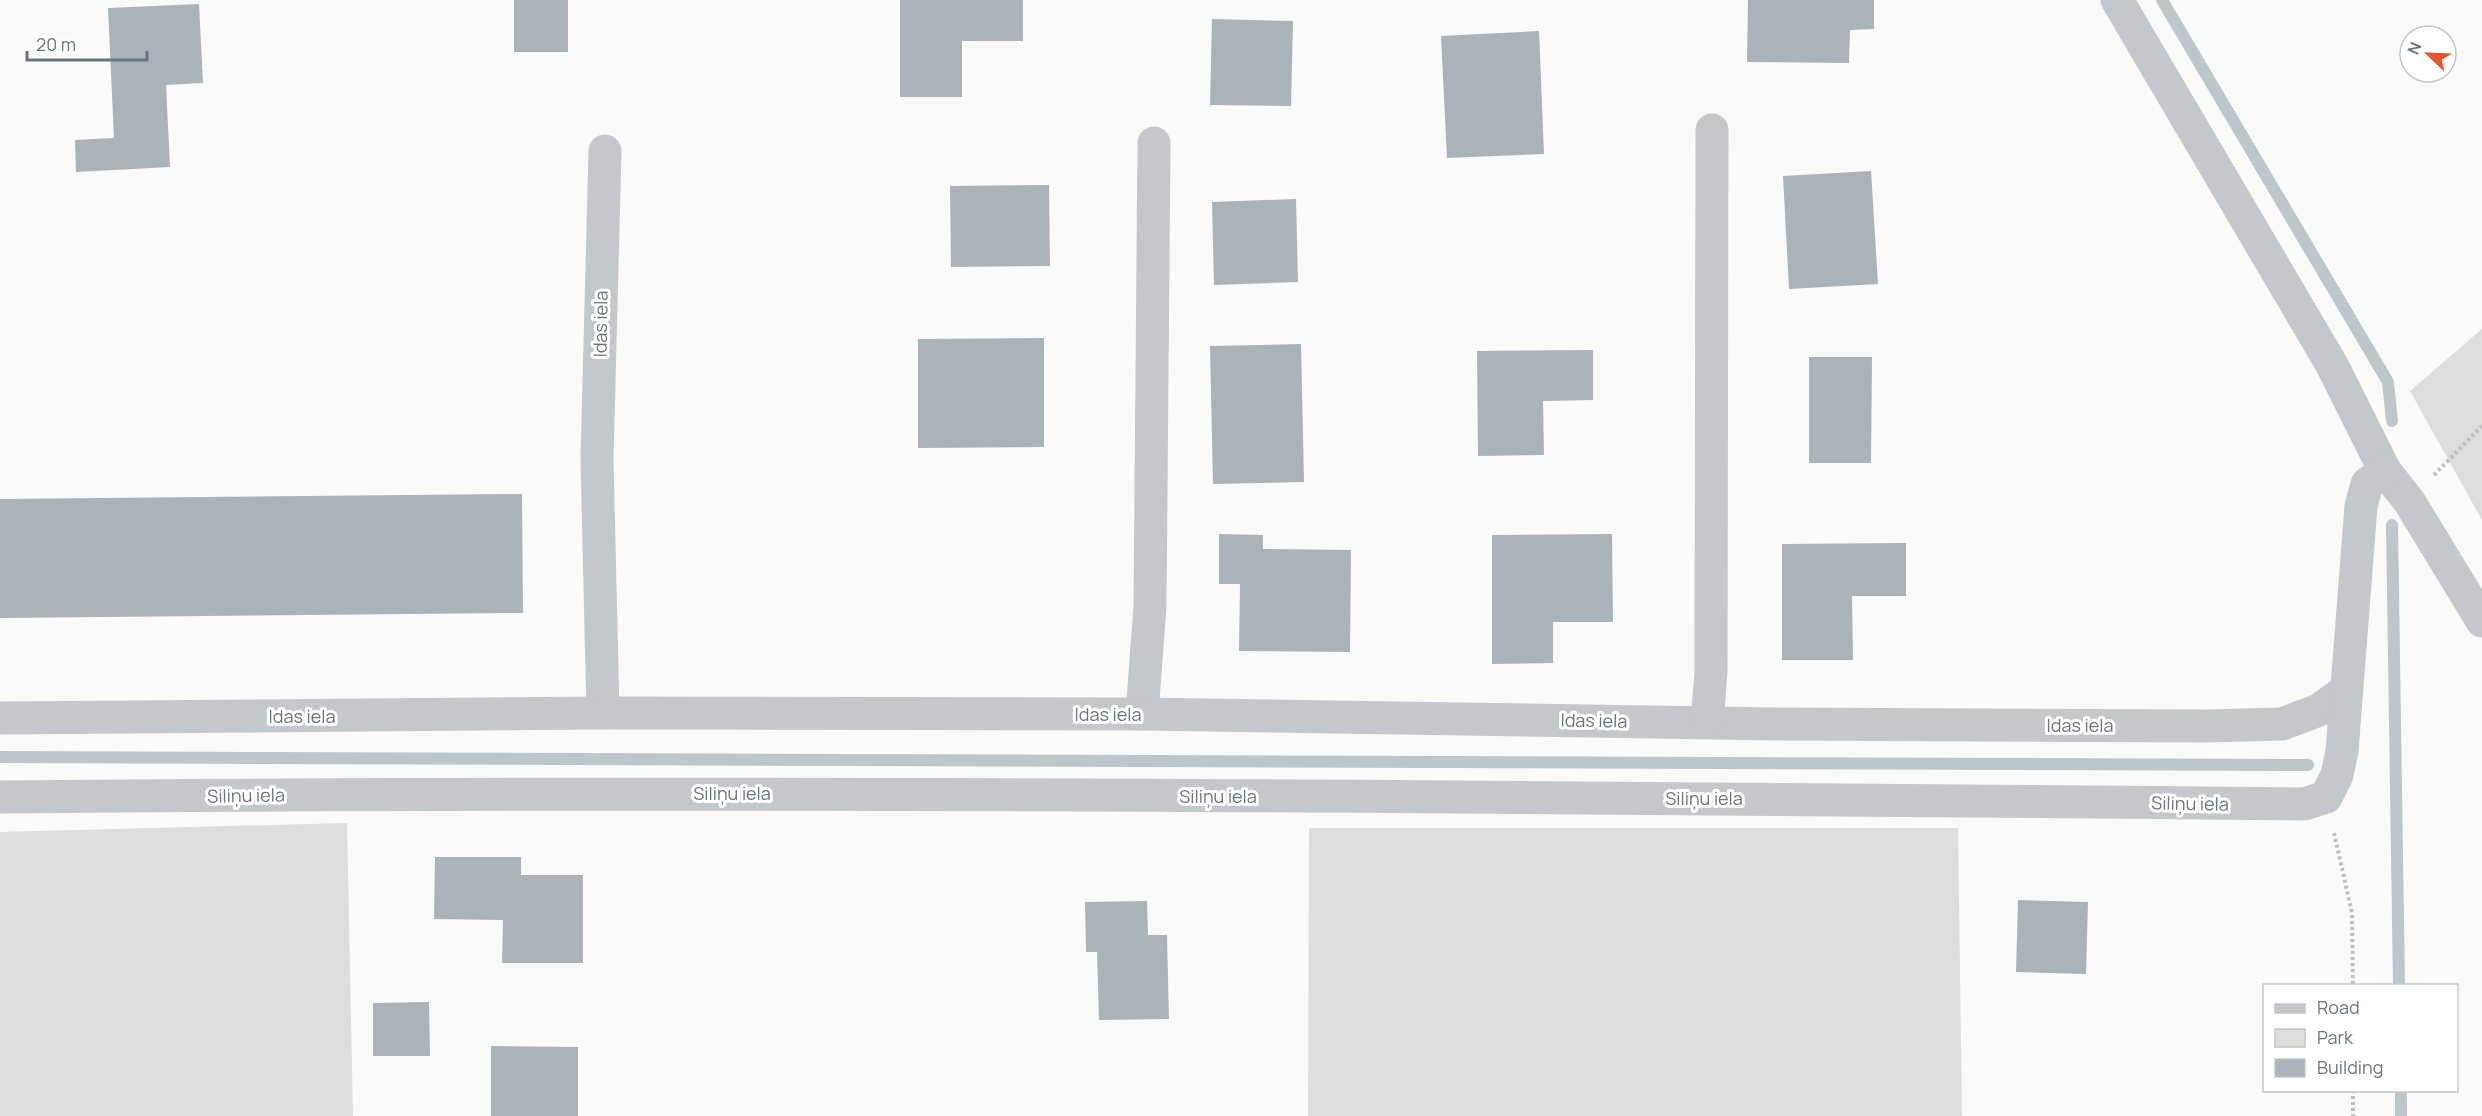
<svg xmlns="http://www.w3.org/2000/svg" width="2482" height="1116" font-family="Manrope,sans-serif">
  <style>
    .green { fill: #dadfd7 }
    .lines { fill: none; stroke-linecap: round; stroke-linejoin: round }
    .stream { stroke: #bbc7cb; stroke-width: 12 }
    .building { fill: #aab3b9 }
    .path { stroke: #bbbfc2; stroke-width: 4; stroke-dasharray: 3 3; stroke-linecap: butt }
    .minor { stroke: #c3c8cc; stroke-width: 33 }
    .labels { text-anchor: middle; dominant-baseline: central; stroke-width: 6; stroke-linejoin: round; paint-order: stroke }
    .street-label { font-size: 18px; fill: #657683; stroke: #fff }
  </style>
  <rect width="100%" height="100%" fill="#fafaf8"/>
  <g class="green">
    <path d="M 2482,329 L 2482,520 L 2410,391 Z"/>
    <path d="M 347,823 L 353,1116 L 0,1116 L 0,832 Z"/>
    <path d="M 1309,828 L 1958,828 L 1962,1116 L 1308,1116 Z"/>
  </g>
  <g class="lines">
    <g class="stream">
      <path d="M 2162,0 L 2388,382 L 2392,421"/>
      <path d="M 2392,525 L 2399,986"/>
      <path d="M 0,757 L 2308,765"/>
      <path d="M 2401,1090 L 2401,1116"/>
    </g>
  </g>
  <g class="building">
    <rect x="514" y="0" width="54" height="52"/>
    <path d="M 900,0 L 1023,0 L 1023,41 L 962,41 L 962,97 L 900,97 Z"/>
    <path d="M 1748,0 L 1874,0 L 1874,29 L 1850,30 L 1849,63 L 1747,62 Z"/>
    <path d="M 199,4 L 203,83 L 166,85 L 170,167 L 76,172 L 75,140 L 114,138 L 108,8 Z"/>
    <path d="M 1212,19 L 1293,21 L 1291,106 L 1210,105 Z"/>
    <path d="M 1539,31 L 1544,154 L 1447,158 L 1441,36 Z"/>
    <path d="M 1871,171 L 1878,284 L 1789,289 L 1783,176 Z"/>
    <path d="M 1049,185 L 1050,266 L 951,267 L 950,186 Z"/>
    <path d="M 1296,199 L 1298,282 L 1214,285 L 1212,202 Z"/>
    <path d="M 1044,338 L 1044,447 L 918,448 L 918,339 Z"/>
    <path d="M 1301,344 L 1304,482 L 1213,484 L 1210,346 Z"/>
    <path d="M 1593,350 L 1593,400 L 1543,401 L 1544,455 L 1478,456 L 1477,351 Z"/>
    <path d="M 1809,357 L 1872,357 L 1871,463 L 1809,463 Z"/>
    <path d="M 522,494 L 523,613 L 0,618 L 0,499 Z"/>
    <path d="M 1219,534 L 1263,535 L 1263,549 L 1351,550 L 1350,652 L 1239,651 L 1240,584 L 1219,584 Z"/>
    <path d="M 1612,534 L 1613,622 L 1553,622 L 1553,663 L 1492,664 L 1492,535 Z"/>
    <path d="M 1906,543 L 1906,596 L 1852,596 L 1853,660 L 1782,660 L 1782,544 Z"/>
    <path d="M 435,857 L 521,857 L 521,875 L 583,875 L 583,963 L 502,963 L 503,920 L 434,919 Z"/>
    <path d="M 2018,900 L 2088,902 L 2086,974 L 2016,972 Z"/>
    <path d="M 1147,901 L 1148,935 L 1167,935 L 1169,1019 L 1099,1020 L 1097,952 L 1086,952 L 1085,902 Z"/>
    <path d="M 429,1002 L 430,1056 L 373,1056 L 373,1003 Z"/>
    <path d="M 491,1046 L 578,1047 L 578,1116 L 491,1116 Z"/>
  </g>
  <g class="lines">
    <g class="path">
      <path d="M 2434,475 L 2482,426"/>
      <path d="M 2334,833 L 2352,913 L 2353,986"/>
      <path d="M 2353,1090 L 2353,1116"/>
    </g>
    <g class="minor">
      <path d="M 2117,0 L 2332,365 L 2385,471 L 2409,501 L 2482,621"/>
      <path d="M 603,713 L 597,459 L 605,151"/>
      <path d="M 1142,714 L 1150,606 L 1154,143"/>
      <path d="M 0,718 L 603,713 L 1142,714 L 1777,724 L 2207,726 L 2282,724 L 2319,710 L 2344,692"/>
      <path d="M 1707,722 L 1711,672 L 1712,130"/>
      <path d="M 0,797 C 768,790 1536,797 2304,804 L 2326,797 L 2337,775 L 2342,751 L 2361,506 L 2367,484 L 2385,471"/>
    </g>
  </g>
  <g class="labels">
    <g class="street-label">
      <text transform="translate(600 324) rotate(-89)">Idas iela</text>
      <text x="1108" y="714">Idas iela</text>
      <text x="302" y="716">Idas iela</text>
      <text transform="translate(1594 720) rotate(1)">Idas iela</text>
      <text x="2080" y="725">Idas iela</text>
      <text x="732" y="793">Siliņu iela</text>
      <text transform="translate(246 795) rotate(-1)">Siliņu iela</text>
      <text x="1218" y="796">Siliņu iela</text>
      <text x="1704" y="798">Siliņu iela</text>
      <text transform="translate(2190 803) rotate(1)">Siliņu iela</text>
    </g>
  </g>
  <rect x="2263" y="984" width="195" height="108" fill="#ffffff" stroke="#c1c8cd" stroke-width="1.5"/>
  <rect x="2275" y="1004" width="30" height="9" fill="#c3c8cc" stroke="#c1c8cd" stroke-width="1.5"/>
  <text x="2317" y="1014" font-size="18" fill="#657683">Road</text>
  <rect x="2275" y="1029" width="30" height="18" fill="#dadfd7" stroke="#c1c8cd" stroke-width="1.5"/>
  <text x="2317" y="1044" font-size="18" fill="#657683">Park</text>
  <rect x="2275" y="1059" width="30" height="18" fill="#aab3b9" stroke="#c1c8cd" stroke-width="1.5"/>
  <text x="2317" y="1074" font-size="18" fill="#657683">Building</text>
  <g transform="translate(2428 54) rotate(293)"><circle r="28" fill="#ffffff" stroke="#c1c8cd" stroke-width="1.5"/>
  <path d="M0-4.5L10 22L0 15L-10 22Z" fill="#e4572e"/>
  <text y="-9" font-size="16" font-weight="bold" text-anchor="middle" fill="#657683">N</text>
  </g>
  <path d="M27 51v9h120v-9" fill="none" stroke="#657683" stroke-width="3"/>
  <text x="36" y="51" font-size="18" fill="#657683" stroke="#ffffff" stroke-width="4.5" paint-order="stroke">20 m</text>
</svg>
